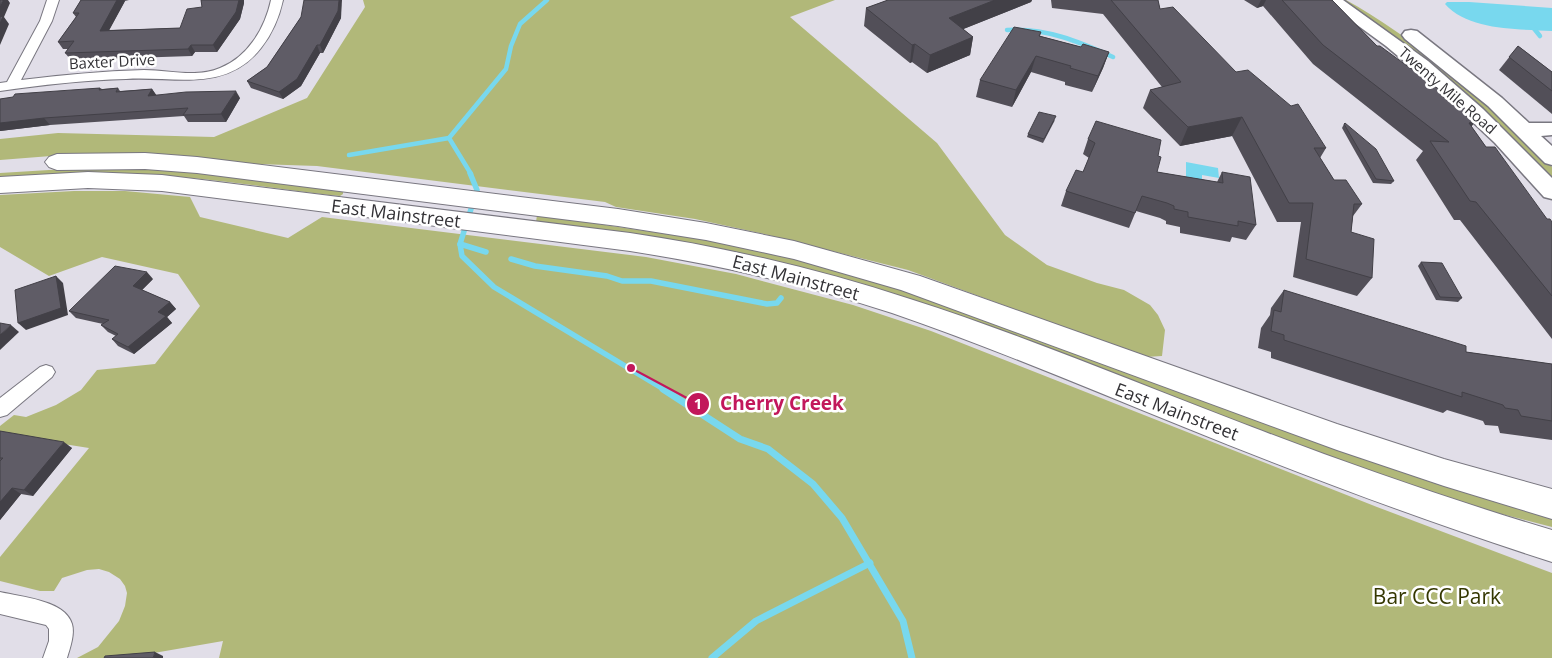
<svg xmlns="http://www.w3.org/2000/svg" width="1552" height="658" font-family="'Open Sans',sans-serif">
  <style>
    .green { fill: #b1b879 }
    .water { fill: #78d8ee }
    .lines { fill: none; stroke-linecap: round; stroke-linejoin: round }
    .stream-far2 { stroke: #78d8ee; stroke-width: 4.5 }
    .stream-far1 { stroke: #78d8ee; stroke-width: 5.5 }
    .stream { stroke: #78d8ee; stroke-width: 7 }
    .street-casing { stroke: #797780; stroke-width: 2 }
    .secondary-casing { stroke: #797780; stroke-width: 3 }
    .primary-casing { stroke: #797780; stroke-width: 2 }
    .street { fill: #fff; fill-rule: evenodd }
    .secondary { fill: #fff; fill-rule: evenodd }
    .primary { fill: #fff; fill-rule: evenodd }
    .wall { fill: #524f58 }
    .shaded-wall { fill: #424047 }
    .building { fill: #5f5c66; stroke: #424047 }
    .labels { text-anchor: middle; dominant-baseline: central; stroke-width: 5; stroke-linejoin: round; paint-order: stroke }
    .far-street-label { font-size: 15px; fill: #333236; stroke: #fff }
    .street-label { font-size: 18px; fill: #333236; stroke: #fff }
    .near-park-label { font-size: 21px; fill: #343700; stroke: #fff }
    .leader { fill: none; stroke: #c2185b; stroke-width: 2 }
    .callout-dot { fill: #c2185b; stroke: #fff; stroke-width: 2 }
    .mark-label { font-size: 15px; text-anchor: middle; font-weight: bold; fill: #fff }
    .callout-label { font-size: 19px; text-anchor: middle; font-weight: bold; fill: #c2185b; stroke: #fff; stroke-width: 5; stroke-linejoin: round; paint-order: stroke }
  </style>
  <rect width="100%" height="100%" fill="#e1dee8"/>
  <g class="green">
    <path d="M 363,0 L 835,0 L 790,17 L 937,143 L 1005,235 L 1047,265 L 1097,283 L 1124,290 L 1150,305 L 1158,315 L 1165,330 L 1162,356 L 1145,357 L 908,270 L 764,234 L 695,219 L 616,207 L 605,202 L 317,166 L 257,164 L 163,155 L 89,153 L 0,160 L 0,139 L 58,133 L 214,137 L 307,98 L 365,7 Z"/>
    <path d="M 1341,0 L 1346,0 C 1423,43 1490,104 1552,167 L 1552,181 C 1491,110 1419,51 1341,0 Z"/>
    <path d="M 98,167 L 166,168 L 343,191 L 343,194 L 340,196 L 329,195 C 270,188 211,178 152,175 C 101,172 50,176 0,179 L 0,173 Z"/>
    <path d="M 74,191 L 125,191 L 190,197 L 200,217 L 288,238 L 322,217 L 646,257 L 736,274 L 853,305 L 931,331 L 1377,507 L 1552,573 L 1552,658 L 219,658 L 223,641 L 125,658 L 77,658 L 98,647 L 119,621 L 125,606 L 127,593 L 125,586 L 120,579 L 109,572 L 99,569 L 87,570 L 62,578 L 54,591 L 40,591 L 0,581 L 0,557 L 89,448 L 0,434 L 0,426 L 14,415 L 26,417 L 56,405 L 81,390 L 97,370 L 155,364 L 200,306 L 178,274 L 102,257 L 49,276 L 0,247 L 0,195 Z"/>
    <path d="M 537,215 L 727,243 L 866,277 L 1552,517 L 1552,527 L 1416,492 L 980,325 L 536,222 Z"/>
  </g>
  <g class="water">
    <path d="M 1447,2 L 1469,2 L 1552,8 L 1552,31 C 1519,29 1469,31 1445,4 Z"/>
    <path d="M 1186,162 L 1218,168 L 1219,178 L 1202,175 L 1202,182 L 1186,179 Z"/>
  </g>
  <g class="lines">
    <g class="stream-far2">
      <path d="M 1532,26 L 1540,36"/>
      <path d="M 1007,30 C 1046,28 1078,41 1113,57"/>
      <path d="M 349,155 L 449,138"/>
      <path d="M 471,174 L 449,138 L 506,69 L 511,46 L 520,24 L 547,0"/>
    </g>
    <g class="stream-far1">
      <path d="M 470,173 L 477,190 L 460,244 L 462,256 L 494,287 L 665,390"/>
      <path d="M 460,244 L 486,252"/>
      <path d="M 511,259 L 535,266 L 607,276 L 622,281 L 651,281 L 767,304 L 777,303 L 781,298"/>
    </g>
    <g class="stream">
      <path d="M 663,389 L 740,439 L 768,449 L 813,484 L 842,518 L 903,621 L 912,658"/>
      <path d="M 712,658 L 756,621 L 870,563"/>
    </g>
    <g class="street-casing">
      <g id="street">
        <path d="M 47,0 L 59,0 L 52,21 L 21,80 C 62,75 103,71 144,70 C 168,70 197,78 220,68 C 248,57 265,28 271,0 L 283,0 C 279,18 272,34 261,48 C 226,93 175,76 126,79 C 84,80 42,85 0,91 L 0,83 L 7,82 L 40,21 Z"/>
        <path d="M 46,365 L 52,367 L 55,372 L 52,377 L 7,415 L 0,417 L 0,398 L 40,367 Z"/>
        <path d="M 0,592 C 21,597 65,600 72,624 C 75,634 70,648 67,658 L 43,658 L 49,641 L 49,629 L 46,625 L 0,614 Z"/>
      </g>
    </g>
    <g class="secondary-casing">
      <g id="secondary">
        <path d="M 1323,0 L 1343,0 L 1428,61 L 1483,109 L 1552,178 L 1552,199 L 1544,197 L 1495,143 L 1442,93 L 1386,46 Z"/>
        <path d="M 1411,30 L 1417,31 L 1502,98 L 1529,123 L 1552,123 L 1552,135 L 1541,136 L 1552,146 L 1552,165 L 1545,163 L 1488,106 L 1405,39 L 1402,35 L 1405,31 Z"/>
      </g>
    </g>
    <g class="primary-casing">
      <g id="primary">
        <path d="M 145,153 L 197,157 L 618,209 L 706,223 L 794,241 L 920,276 L 1337,424 L 1444,459 L 1552,489 L 1552,519 L 1444,486 L 1337,450 L 901,290 L 794,259 L 706,240 L 618,226 L 197,173 L 145,169 L 57,170 L 49,167 L 45,162 L 49,157 L 57,154 Z"/>
        <path d="M 88,172 L 162,175 L 630,233 C 725,247 818,269 910,299 C 1026,336 1139,384 1252,427 C 1351,465 1451,500 1552,530 L 1552,562 C 1427,522 1305,476 1184,427 C 1087,388 991,347 892,313 C 807,285 719,265 630,251 L 162,191 L 88,188 L 0,193 L 0,177 Z"/>
      </g>
    </g>
    <use href="#street" class="street"/>
    <use href="#secondary" class="secondary"/>
    <use href="#primary" class="primary"/>
  </g>
  <g class="wall">
    <path d="M 81,0 L 129,0 L 125,1 L 109,30 L 180,28 L 202,7 L 201,0 L 244,0 L 244,3 L 240,19 L 217,52 L 195,52 L 192,56 L 71,60 L 65,53 L 68,49 L 63,49 L 58,42 L 76,17 L 73,13 Z"/>
    <path d="M 888,0 L 1032,0 L 1031,2 L 963,29 L 973,37 L 970,55 L 927,73 L 912,62 L 910,63 L 864,26 L 866,8 Z"/>
    <path d="M 1051,0 L 1158,0 L 1160,9 L 1326,148 L 1320,158 L 1334,180 L 1362,204 L 1353,216 L 1351,232 L 1372,278 L 1357,296 L 1293,277 L 1301,222 L 1277,222 L 1232,136 L 1180,146 L 1143,108 L 1150,90 L 1162,87 L 1103,14 L 1052,8 Z"/>
    <path d="M 1244,0 L 1332,0 L 1377,46 L 1476,121 L 1471,126 L 1486,147 L 1547,219 L 1552,222 L 1552,339 L 1460,220 L 1454,220 L 1416,160 L 1423,151 L 1313,64 L 1263,6 L 1257,8 Z"/>
    <path d="M 301,17 L 341,18 L 323,53 L 320,53 L 301,86 L 283,99 L 251,88 L 247,81 L 267,67 Z"/>
    <path d="M 1041,32 L 1040,36 L 1081,47 L 1109,52 L 1103,68 L 1092,92 L 1065,85 L 1065,82 L 1031,72 L 1012,107 L 976,97 L 980,80 Z"/>
    <path d="M 1518,46 L 1552,72 L 1552,114 L 1499,70 Z"/>
    <path d="M 100,88 L 102,89 L 118,88 L 120,91 L 152,89 L 156,95 L 240,98 L 226,122 L 188,122 L 184,116 L 50,125 L 0,131 L 0,99 Z"/>
    <path d="M 1055,120 L 1043,143 L 1027,137 L 1028,134 Z"/>
    <path d="M 1344,124 L 1394,181 L 1391,184 L 1373,183 L 1342,128 Z"/>
    <path d="M 1088,139 L 1158,156 L 1157,172 L 1217,182 L 1222,172 L 1256,225 L 1246,240 L 1232,237 L 1230,242 L 1180,233 L 1180,227 L 1166,224 L 1166,221 L 1160,218 L 1136,211 L 1129,228 L 1061,206 L 1066,191 L 1083,172 L 1089,158 L 1083,154 Z"/>
    <path d="M 1421,262 L 1462,298 L 1458,302 L 1436,300 L 1418,266 Z"/>
    <path d="M 153,279 L 142,290 L 170,302 L 176,309 L 167,317 L 172,323 L 134,354 L 118,346 L 112,339 L 116,336 L 108,332 L 101,325 L 103,324 L 76,318 L 69,311 Z"/>
    <path d="M 1284,290 L 1466,352 L 1552,364 L 1552,440 L 1500,433 L 1498,426 L 1485,425 L 1483,421 L 1447,410 L 1443,413 L 1271,358 L 1271,352 L 1258,348 L 1261,328 L 1270,315 L 1271,308 Z"/>
    <path d="M 0,431 L 72,448 L 33,496 L 21,494 L 0,520 Z"/>
  </g>
  <g class="shaded-wall">
    <path d="M 3,0 L 8,0 L 10,3 L 4,17 L 9,24 L 0,45 L 0,6 Z"/>
    <path d="M 117,0 L 124,0 L 125,1 L 105,38 L 100,31 Z"/>
    <path d="M 239,0 L 244,0 L 244,3 L 240,19 L 217,52 L 213,45 Z"/>
    <path d="M 339,0 L 342,0 L 341,18 L 323,53 L 320,45 Z"/>
    <path d="M 995,0 L 1032,0 L 1031,2 L 946,36 L 949,18 Z"/>
    <path d="M 1261,0 L 1266,0 L 1263,6 L 1257,8 Z"/>
    <path d="M 973,37 L 970,55 L 927,73 L 930,55 Z"/>
    <path d="M 915,44 L 912,62 L 910,63 L 912,45 Z"/>
    <path d="M 191,45 L 195,52 L 192,56 L 188,49 Z"/>
    <path d="M 317,45 L 320,53 L 301,86 L 283,99 L 279,92 Z"/>
    <path d="M 1109,52 L 1103,68 L 1092,92 L 1098,76 Z"/>
    <path d="M 1036,56 L 1031,72 L 1012,107 L 1016,90 Z"/>
    <path d="M 152,89 L 157,96 L 148,96 Z"/>
    <path d="M 236,91 L 240,98 L 226,122 L 221,114 Z"/>
    <path d="M 0,116 L 44,118 L 50,125 L 0,131 Z"/>
    <path d="M 1242,117 L 1232,136 L 1180,146 L 1188,127 Z"/>
    <path d="M 1476,121 L 1461,139 L 1469,123 Z"/>
    <path d="M 147,272 L 153,279 L 139,293 L 133,286 Z"/>
    <path d="M 56,276 L 63,283 L 68,315 L 26,330 L 18,323 Z"/>
    <path d="M 170,302 L 176,309 L 167,317 L 172,323 L 134,354 L 128,347 L 158,312 Z"/>
    <path d="M 11,325 L 19,332 L 0,350 L 0,335 Z"/>
    <path d="M 64,442 L 72,448 L 33,496 L 24,490 Z"/>
    <path d="M 12,488 L 21,494 L 0,520 L 0,502 Z"/>
    <path d="M 155,652 L 163,656 L 163,658 L 153,658 Z"/>
  </g>
  <g class="building">
    <path d="M 0,0 L 3,0 L 0,6 Z"/>
    <path d="M 81,0 L 117,0 L 100,31 L 180,28 L 187,9 L 202,7 L 201,0 L 239,0 L 236,12 L 213,45 L 191,45 L 188,49 L 65,53 L 74,41 L 58,42 L 79,13 L 73,13 Z"/>
    <path d="M 304,0 L 339,0 L 338,11 L 320,45 L 317,45 L 297,79 L 279,92 L 247,81 L 267,67 L 301,17 Z"/>
    <path d="M 888,0 L 995,0 L 949,18 L 973,37 L 930,55 L 915,44 L 912,45 L 866,8 Z"/>
    <path d="M 1111,0 L 1158,0 L 1160,9 L 1173,7 L 1236,72 L 1248,70 L 1291,106 L 1298,104 L 1326,148 L 1314,148 L 1334,180 L 1346,180 L 1362,204 L 1354,204 L 1351,232 L 1374,239 L 1372,278 L 1306,259 L 1313,203 L 1289,203 L 1242,117 L 1188,127 L 1150,90 L 1181,82 Z"/>
    <path d="M 1282,0 L 1332,0 L 1377,46 L 1380,46 L 1474,115 L 1469,116 L 1476,121 L 1469,123 L 1486,147 L 1495,147 L 1547,219 L 1550,219 L 1552,222 L 1552,296 L 1476,202 L 1470,201 L 1430,141 L 1449,142 L 1323,45 Z"/>
    <path d="M 3,16 L 0,24 L 0,17 Z"/>
    <path d="M 1014,27 L 1041,32 L 1039,36 L 1081,47 L 1083,44 L 1109,52 L 1098,76 L 1070,68 L 1071,66 L 1036,56 L 1016,90 L 980,80 Z"/>
    <path d="M 1518,46 L 1552,72 L 1552,91 L 1509,57 Z"/>
    <path d="M 100,88 L 99,90 L 118,88 L 116,92 L 152,89 L 148,96 L 186,92 L 236,91 L 221,114 L 183,115 L 188,108 L 44,118 L 0,123 L 0,99 L 13,97 L 15,94 Z"/>
    <path d="M 1039,112 L 1056,116 L 1044,139 L 1028,134 Z"/>
    <path d="M 1096,121 L 1161,140 L 1158,156 L 1161,157 L 1157,172 L 1223,183 L 1222,172 L 1250,177 L 1256,225 L 1238,221 L 1238,226 L 1188,217 L 1188,212 L 1174,209 L 1174,206 L 1167,203 L 1142,196 L 1135,213 L 1066,191 L 1076,170 L 1083,172 L 1095,143 L 1088,139 Z"/>
    <path d="M 1345,123 L 1376,149 L 1394,181 L 1376,179 L 1344,124 Z"/>
    <path d="M 1421,262 L 1442,263 L 1462,298 L 1440,297 Z"/>
    <path d="M 115,266 L 147,272 L 133,286 L 170,302 L 158,312 L 166,316 L 128,347 L 112,339 L 118,334 L 101,325 L 109,320 L 69,311 Z"/>
    <path d="M 56,276 L 61,308 L 18,323 L 15,290 Z"/>
    <path d="M 1284,290 L 1466,346 L 1466,352 L 1552,364 L 1552,421 L 1521,416 L 1518,410 L 1505,408 L 1503,405 L 1462,392 L 1462,397 L 1284,340 L 1284,335 L 1271,331 L 1274,310 L 1281,312 Z"/>
    <path d="M 0,323 L 11,325 L 0,335 Z"/>
    <path d="M 0,431 L 64,442 L 24,490 L 12,488 L 0,502 L 0,461 L 3,458 L 0,458 Z"/>
    <path d="M 155,652 L 153,658 L 104,658 L 105,656 Z"/>
  </g>
  <g class="labels">
    <g class="far-street-label">
      <text transform="translate(112 61) rotate(-3)">Baxter Drive</text>
      <text transform="translate(1448 90) rotate(41)">Twenty Mile Road</text>
    </g>
    <g class="street-label">
      <text transform="translate(396 213) rotate(7)">East Mainstreet</text>
      <text transform="translate(796 277) rotate(15)">East Mainstreet</text>
      <text transform="translate(1177 411) rotate(21)">East Mainstreet</text>
    </g>
    <g class="near-park-label">
      <text x="1437" y="596">Bar CCC Park</text>
    </g>
  </g>
  <path class="leader" d="M631 368L698 404"/>
  <g class="callout-dot">
    <circle cx="631" cy="368" r="5"/>
    <circle cx="698" cy="404" r="12"/>
  </g>
  <g class="mark-label">
    <text x="698" y="409">1</text>
  </g>
  <g class="callout-label">
    <text x="782" y="410">Cherry Creek</text>
  </g>
</svg>
